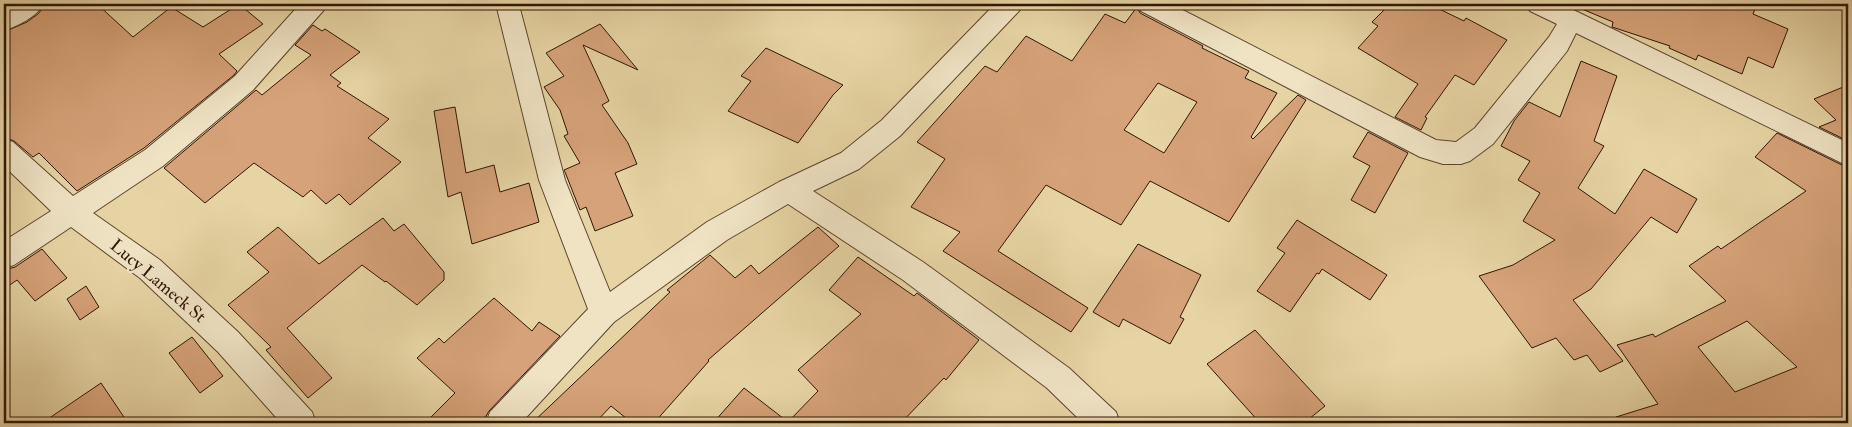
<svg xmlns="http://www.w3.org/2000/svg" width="1852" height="427" font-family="'IM FELL Double Pica',serif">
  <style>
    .building { fill: #d6a279; stroke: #301405; fill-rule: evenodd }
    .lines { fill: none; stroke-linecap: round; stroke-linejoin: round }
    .minor-casing { stroke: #5e442d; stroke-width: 2 }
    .minor { fill: #efe3c4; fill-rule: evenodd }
    .labels { text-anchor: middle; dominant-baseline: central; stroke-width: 5; stroke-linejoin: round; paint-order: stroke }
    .street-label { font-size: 18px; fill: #301405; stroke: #efe3c4 }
  </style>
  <rect width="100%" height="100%" fill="#e7d4a4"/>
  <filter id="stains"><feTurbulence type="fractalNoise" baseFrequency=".004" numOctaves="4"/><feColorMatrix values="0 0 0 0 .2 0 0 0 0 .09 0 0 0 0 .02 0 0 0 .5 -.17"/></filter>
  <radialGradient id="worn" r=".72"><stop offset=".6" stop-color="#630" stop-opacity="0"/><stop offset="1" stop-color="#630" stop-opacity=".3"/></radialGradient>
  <g class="building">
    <path d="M 46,4 L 97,4 L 133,37 L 171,7 L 203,27 L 239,4 L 263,24 L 219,54 L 237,71 L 234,75 L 144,148 L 77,191 L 39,153 L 33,157 L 14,141 L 4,137 L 4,32 L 27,22 L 38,14 Z"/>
    <path d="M 1390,4 L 1429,4 L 1464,21 L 1466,18 L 1507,40 L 1474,85 L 1455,75 L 1425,117 L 1427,118 L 1421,130 L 1395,117 L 1418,84 L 1358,48 L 1378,26 L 1372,22 Z"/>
    <path d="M 1570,4 L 1742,4 L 1755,9 L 1753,14 L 1788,29 L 1773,68 L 1748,57 L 1742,74 L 1698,55 L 1696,60 L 1669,48 L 1670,46 L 1612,27 L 1613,22 Z"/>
    <path d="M 1137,7 L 1140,13 L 1203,46 L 1202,48 L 1249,71 L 1245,78 L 1277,93 L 1251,137 L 1253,139 L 1298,95 L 1306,100 L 1229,222 L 1150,181 L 1121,225 L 1046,185 L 998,251 L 1088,308 L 1071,332 L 943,251 L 960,232 L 911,207 L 945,159 L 917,142 L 985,66 L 997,72 L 1026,36 L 1072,61 L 1105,14 L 1125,23 ZM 1158,83 L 1197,102 L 1164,153 L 1124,130 Z"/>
    <path d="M 600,24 L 638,70 L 583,45 L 609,101 L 602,105 L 628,143 L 637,164 L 615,173 L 633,216 L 595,231 L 586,207 L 580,210 L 565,172 L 564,170 L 580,163 L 564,136 L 568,134 L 560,110 L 544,87 L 564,76 L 546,53 Z"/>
    <path d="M 313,25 L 322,31 L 325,29 L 360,52 L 330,75 L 341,83 L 337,86 L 389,119 L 368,138 L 401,162 L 350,205 L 339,194 L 326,204 L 311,190 L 303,197 L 254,163 L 205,203 L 164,168 L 256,90 L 262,95 L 311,55 L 295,45 Z"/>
    <path d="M 766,48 L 843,85 L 833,95 L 798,143 L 728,111 L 751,81 L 741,76 Z"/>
    <path d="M 1581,61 L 1617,76 L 1594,141 L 1604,146 L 1578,188 L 1615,214 L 1644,169 L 1697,199 L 1677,233 L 1651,217 L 1591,289 L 1573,300 L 1623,361 L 1600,372 L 1587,355 L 1574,360 L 1556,338 L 1532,348 L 1479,276 L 1513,265 L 1555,240 L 1523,221 L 1540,193 L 1518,180 L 1530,161 L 1501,146 L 1514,121 L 1529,102 L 1560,117 Z"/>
    <path d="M 1848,85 L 1848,141 L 1819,127 L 1836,120 L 1814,99 Z"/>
    <path d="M 455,107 L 466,173 L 494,165 L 500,192 L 529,183 L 539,222 L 472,244 L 461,192 L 448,197 L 434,111 Z"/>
    <path d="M 1368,132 L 1408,153 L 1375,213 L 1351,200 L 1370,166 L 1353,157 Z"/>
    <path d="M 1777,133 L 1848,168 L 1848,423 L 1616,423 L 1616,417 L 1658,404 L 1617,345 L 1653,334 L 1655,337 L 1726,301 L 1689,266 L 1718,246 L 1721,249 L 1806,191 L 1755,157 ZM 1747,321 L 1797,367 L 1735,392 L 1698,347 Z"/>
    <path d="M 383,218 L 394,231 L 404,224 L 444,272 L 444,280 L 417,305 L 386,281 L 385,282 L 362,265 L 287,328 L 332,378 L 308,398 L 266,350 L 271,347 L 228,305 L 269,272 L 247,252 L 278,227 L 319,264 Z"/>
    <path d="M 1297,220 L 1387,275 L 1370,300 L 1322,269 L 1319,274 L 1317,273 L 1290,312 L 1257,291 L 1285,253 L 1277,248 Z"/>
    <path d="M 818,227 L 839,246 L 708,360 L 709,361 L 654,423 L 632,423 L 611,406 L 595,423 L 532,423 L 670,292 L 667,290 L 710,255 L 735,278 L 751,265 L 759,274 Z"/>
    <path d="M 1138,244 L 1201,275 L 1180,317 L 1184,319 L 1170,344 L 1123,319 L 1119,327 L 1093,312 Z"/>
    <path d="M 42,249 L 67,278 L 35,301 L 17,280 L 4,289 L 4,270 L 15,267 Z"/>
    <path d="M 858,257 L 914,296 L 917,293 L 979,340 L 946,380 L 944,378 L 901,423 L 713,423 L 744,388 L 788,422 L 818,391 L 798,370 L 861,314 L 829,290 Z"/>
    <path d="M 86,286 L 99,307 L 80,320 L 67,299 Z"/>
    <path d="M 494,298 L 532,331 L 539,322 L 560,336 L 489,411 L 482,423 L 425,423 L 455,393 L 417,358 L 439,338 L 444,343 Z"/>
    <path d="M 1255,330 L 1325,406 L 1304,423 L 1260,423 L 1207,364 Z"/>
    <path d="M 192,337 L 223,376 L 200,393 L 169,353 Z"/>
    <path d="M 101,383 L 128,423 L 42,423 Z"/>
  </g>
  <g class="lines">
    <g class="minor-casing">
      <g id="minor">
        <path d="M 13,4 L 44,4 C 37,16 17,27 4,30 L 4,9 Z"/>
        <path d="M 300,4 L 326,4 L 323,11 L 253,90 L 163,166 L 93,213 L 160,260 L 238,332 L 312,412 L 316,423 L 281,423 L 218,352 L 140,278 L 71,227 L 14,265 L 4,268 L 4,241 L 51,211 L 4,166 L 4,139 L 13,142 L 73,196 L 145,150 L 235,76 Z"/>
        <path d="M 496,4 L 519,5 L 565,180 L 610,292 L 707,222 L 779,182 L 841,153 L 882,120 L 995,4 L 1022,4 L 1019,11 L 900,136 L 859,169 L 813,191 L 923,262 L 1069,368 L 1116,412 L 1120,423 L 1083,423 L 1047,388 L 903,280 L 788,204 L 727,240 L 614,322 L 521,423 L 486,423 L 490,412 L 588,309 L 539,180 Z"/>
        <path d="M 1138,4 L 1171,4 L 1436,140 L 1456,142 L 1475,128 L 1549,37 L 1557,24 L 1530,11 L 1527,4 L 1561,4 L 1848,143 L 1848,166 L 1576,33 L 1567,51 L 1493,144 L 1470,161 L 1461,164 L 1443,164 L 1420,157 L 1141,11 Z"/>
      </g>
    </g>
    <use href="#minor" class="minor"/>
  </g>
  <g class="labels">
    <g class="street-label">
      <text transform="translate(158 281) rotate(40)">Lucy Lameck St</text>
    </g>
  </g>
  <rect width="1852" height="427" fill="none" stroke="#e7d4a4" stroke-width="20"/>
  <rect x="5" y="5" width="1842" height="417" fill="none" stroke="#301405" stroke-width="2.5"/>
  <rect x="10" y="10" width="1832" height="407" fill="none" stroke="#301405"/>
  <rect width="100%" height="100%" filter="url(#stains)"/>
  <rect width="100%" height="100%" fill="url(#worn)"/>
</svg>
